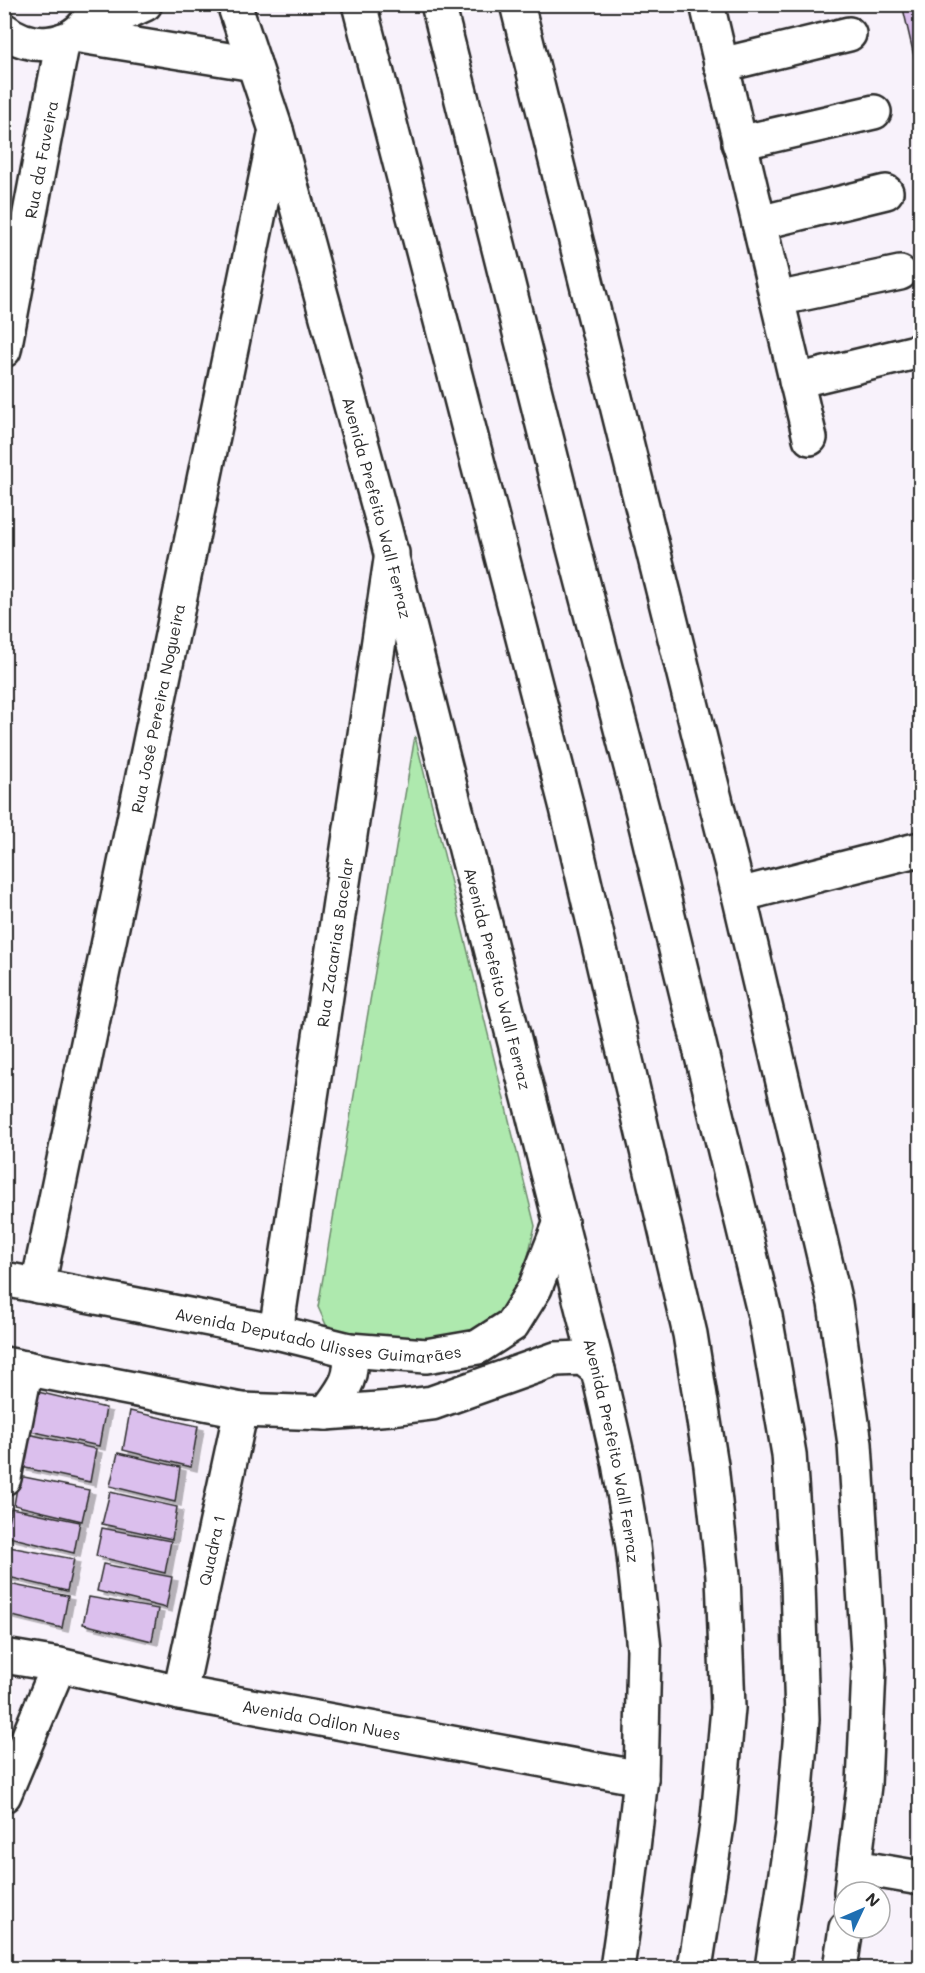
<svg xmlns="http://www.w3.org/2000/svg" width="925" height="1973" font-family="Mali,sans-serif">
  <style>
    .green { fill: #aee9ae; stroke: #6c8a6c; stroke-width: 1.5 }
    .building { fill: #dbbfed; stroke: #2b2b2b; stroke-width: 1.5; filter: url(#shadow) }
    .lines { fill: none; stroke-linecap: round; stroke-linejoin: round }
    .minor-casing { stroke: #2b2b2b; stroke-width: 38 }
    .major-casing { stroke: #2b2b2b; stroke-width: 38 }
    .highway-casing { stroke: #2b2b2b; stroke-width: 38 }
    .minor { stroke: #fff; stroke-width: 33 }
    .major { stroke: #fff; stroke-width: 33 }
    .highway { stroke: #fff; stroke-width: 33 }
    .labels { text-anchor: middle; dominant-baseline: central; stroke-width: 4.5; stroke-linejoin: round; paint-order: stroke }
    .street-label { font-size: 16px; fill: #2b2b2b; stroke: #fff }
  </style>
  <defs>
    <filter id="shadow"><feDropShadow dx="6" dy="4" stdDeviation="0" flood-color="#0004"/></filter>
  </defs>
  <rect width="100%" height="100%" fill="#f8f2fb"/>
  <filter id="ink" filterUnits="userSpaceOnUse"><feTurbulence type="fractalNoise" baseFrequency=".0167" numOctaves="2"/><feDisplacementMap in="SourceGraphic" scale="12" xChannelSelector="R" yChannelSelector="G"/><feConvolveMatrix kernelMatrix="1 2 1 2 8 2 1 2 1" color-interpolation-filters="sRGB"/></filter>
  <g filter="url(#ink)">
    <path class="green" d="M 415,736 L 535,1226 L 519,1295 L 495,1326 L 449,1339 L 332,1338 L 318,1307 Z"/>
    <g class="building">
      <path d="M 902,4 L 920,4 L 920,82 Z"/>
      <path d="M 38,1392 L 106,1408 L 99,1446 L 30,1431 Z"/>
      <path d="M 130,1411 L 198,1426 L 191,1467 L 123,1450 Z"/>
      <path d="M 28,1434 L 96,1449 L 90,1482 L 21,1467 Z"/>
      <path d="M 118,1453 L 180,1467 L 175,1502 L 110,1486 Z"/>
      <path d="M 19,1476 L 89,1490 L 82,1521 L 14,1505 Z"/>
      <path d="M 110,1492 L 177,1507 L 172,1539 L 102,1524 Z"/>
      <path d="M 11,1508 L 80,1522 L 74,1553 L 5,1536 Z"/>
      <path d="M 102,1528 L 171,1541 L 165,1573 L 96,1556 Z"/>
      <path d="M 4,1546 L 74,1559 L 67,1591 L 4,1576 Z"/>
      <path d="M 103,1564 L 172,1577 L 166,1608 L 97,1591 Z"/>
      <path d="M 4,1583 L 68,1596 L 62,1628 L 4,1614 Z"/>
      <path d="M 89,1597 L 158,1609 L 152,1641 L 83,1624 Z"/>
    </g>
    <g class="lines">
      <g class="minor-casing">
        <g id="minor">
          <path d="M 707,4 L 810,438"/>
          <path d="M 84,27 L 121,15 L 145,4"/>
          <path d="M 4,30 C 29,50 69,49 88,21 C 91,15 95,11 97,4"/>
          <path d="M 721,65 L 849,34"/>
          <path d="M 739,143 L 874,112"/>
          <path d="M 759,223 L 886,192"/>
          <path d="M 777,299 L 900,273"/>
          <path id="s1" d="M 4,350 L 63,40"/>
          <path d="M 796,381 L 920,351"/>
          <path d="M 739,895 L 920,849"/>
          <path id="s2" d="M 4,1279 L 276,1332 L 349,1350 L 426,1356 L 478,1347 L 512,1325 L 535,1288 L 561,1222"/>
          <path id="s3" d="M 38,1286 L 276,130"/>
          <path id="s4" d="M 276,1332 L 392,553"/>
          <path d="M 4,1364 L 241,1410 L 326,1413 L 392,1408 L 432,1403 L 556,1359 L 583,1358 L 598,1370"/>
          <path d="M 326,1413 C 342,1391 355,1378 349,1350"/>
          <path d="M 4,1478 L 26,1368"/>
          <path id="s5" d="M 4,1656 L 59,1665 L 180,1693 L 641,1778"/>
          <path id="s6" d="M 180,1693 L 241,1410"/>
          <path d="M 4,1795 L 59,1665"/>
          <path d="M 855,1867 L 920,1878"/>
        </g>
      </g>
      <g class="major-casing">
        <g id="major">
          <path id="s7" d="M 234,4 L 276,130 L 385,530 L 598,1370 L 619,1463 L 633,1546 L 644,1649 L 641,1778 L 628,1892 L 617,1968"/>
          <path d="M 517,4 L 739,895 L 835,1303 L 855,1444 L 869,1669 L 864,1785 L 851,1892"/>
          <path d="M 74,35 L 254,64"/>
          <path d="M 840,1968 L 846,1928"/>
        </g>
      </g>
      <g class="highway-casing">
        <g id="highway">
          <path d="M 359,4 L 567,808 L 690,1334 L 711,1465 L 723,1576 L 728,1708 L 718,1819 L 695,1968"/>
          <path d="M 438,4 L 572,541 L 642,809 L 765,1316 L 789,1454 L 798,1582 L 802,1720 L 793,1826 L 772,1968"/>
        </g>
      </g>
      <use href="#minor" class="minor"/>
      <use href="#major" class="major"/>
      <use href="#highway" class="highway"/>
    </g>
  </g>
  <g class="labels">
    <g class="street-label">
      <text stroke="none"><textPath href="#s1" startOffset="194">Rua da Faveira</textPath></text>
      <text stroke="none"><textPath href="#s7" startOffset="524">Avenida Prefeito Wall Ferraz</textPath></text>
      <text stroke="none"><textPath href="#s3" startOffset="590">Rua José Pereira Nogueira</textPath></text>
      <text stroke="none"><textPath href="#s4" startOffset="394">Rua Zacarias Bacelar</textPath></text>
      <text stroke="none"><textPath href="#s7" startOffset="1010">Avenida Prefeito Wall Ferraz</textPath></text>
      <text stroke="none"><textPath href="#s2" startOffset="320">Avenida Deputado Ulisses Guimarães</textPath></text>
      <text stroke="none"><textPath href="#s7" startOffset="1496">Avenida Prefeito Wall Ferraz</textPath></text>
      <text stroke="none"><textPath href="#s6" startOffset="146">Quadra 1</textPath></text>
      <text stroke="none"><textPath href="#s5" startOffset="324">Avenida Odilon Nues</textPath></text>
    </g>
  </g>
  <rect width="925" height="1973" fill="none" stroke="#fff" stroke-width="24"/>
  <rect x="12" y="12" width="901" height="1949" fill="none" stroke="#2b2b2b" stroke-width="2" filter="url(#ink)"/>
  <g transform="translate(862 1910) rotate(46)"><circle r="28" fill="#ffffff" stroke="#aaaaaa" stroke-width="1.5"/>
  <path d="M0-4.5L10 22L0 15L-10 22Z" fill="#1f6fb2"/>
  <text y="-9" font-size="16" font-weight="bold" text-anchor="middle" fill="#2b2b2b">N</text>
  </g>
</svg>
